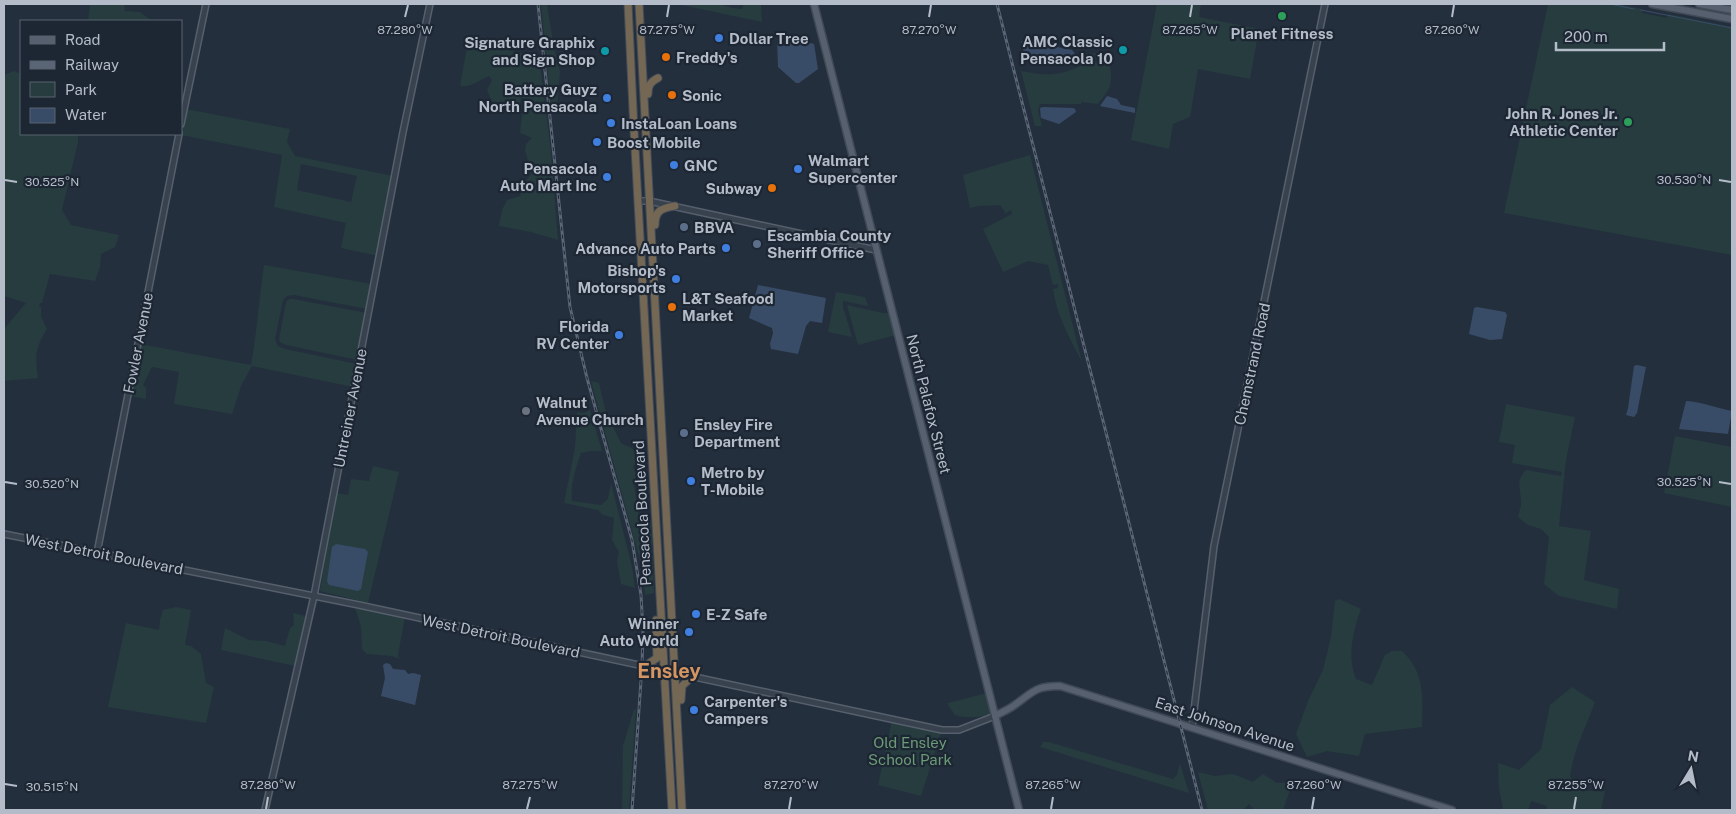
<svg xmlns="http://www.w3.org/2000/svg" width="1736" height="814" font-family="'Public Sans',sans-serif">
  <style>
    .green { fill: #263c3f; fill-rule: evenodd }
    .water { fill: #394c67 }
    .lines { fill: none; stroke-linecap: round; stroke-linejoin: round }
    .stream { stroke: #394c67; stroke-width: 1 }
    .minor-casing { stroke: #565f6c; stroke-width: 8 }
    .major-casing { stroke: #414a57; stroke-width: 9 }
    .highway-casing { stroke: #434c59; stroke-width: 9 }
    .minor { stroke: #38414e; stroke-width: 5 }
    .major { stroke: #56606e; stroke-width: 6 }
    .highway { stroke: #746855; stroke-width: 7 }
    .rail-casing { stroke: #5a6575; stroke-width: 3 }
    .rail { stroke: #1d2633; stroke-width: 1; stroke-dasharray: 4; stroke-linecap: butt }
    .ticks { fill: none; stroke: #b4bcc9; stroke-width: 2 }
    .leisure-dot { fill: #2e9e5b; stroke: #1d2633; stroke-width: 2 }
    .shop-dot { fill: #3f7fe0; stroke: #1d2633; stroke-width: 2 }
    .culture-dot { fill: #0f9aa8; stroke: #1d2633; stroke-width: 2 }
    .food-dot { fill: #e8710a; stroke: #1d2633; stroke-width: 2 }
    .service-dot { fill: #5c6f8a; stroke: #1d2633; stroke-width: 2 }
    .worship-dot { fill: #6b7280; stroke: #1d2633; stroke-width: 2 }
    .labels { text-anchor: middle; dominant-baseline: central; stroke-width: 4.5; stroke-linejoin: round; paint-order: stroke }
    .poi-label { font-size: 15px; font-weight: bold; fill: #b4bcc9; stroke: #1d2633; text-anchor: start }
    .street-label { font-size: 15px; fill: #b4bcc9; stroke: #1d2633 }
    .park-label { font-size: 15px; fill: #6b9a76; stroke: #1d2633 }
    .district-label { font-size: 20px; font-weight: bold; fill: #d59563; stroke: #1d2633 }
    .ticks-label { font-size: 12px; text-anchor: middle; fill: #b4bcc9; stroke: #1d2633; stroke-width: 4.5; stroke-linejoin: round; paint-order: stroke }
  </style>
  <rect width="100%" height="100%" fill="#242f3e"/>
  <g class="green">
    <path d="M 85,4 L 124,4 L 125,11 L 140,12 L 152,21 L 88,21 L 90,5 Z"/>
    <path d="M 541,4 L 547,4 L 554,48 L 560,72 L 557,107 L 551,107 Z"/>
    <path d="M 677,4 C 689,4 707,1 718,4 C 727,6 733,9 742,9 L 744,4 L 761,4 L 762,22 Z"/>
    <path d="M 1157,4 L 1201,4 L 1199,17 L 1259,29 L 1250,79 L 1198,69 L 1190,117 L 1173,124 L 1169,149 L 1131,140 Z"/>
    <path d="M 1548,4 L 1616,4 L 1643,9 L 1642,13 L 1667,18 L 1668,14 L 1732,27 L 1732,255 L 1504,213 Z"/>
    <path d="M 468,41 L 539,57 L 551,151 L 558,240 L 531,232 L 499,226 L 502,210 L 507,200 L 520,196 L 524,184 L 532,173 L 525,151 L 526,144 L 532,138 L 520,133 L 524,98 L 521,98 L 519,109 L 493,104 L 487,90 L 492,80 L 489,76 C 479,80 471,88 460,86 Z"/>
    <path d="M 1096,53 L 1095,62 L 1110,66 C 1113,86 1110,89 1098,104 L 1081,102 L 1081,104 L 1040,104 L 1038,111 L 1042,126 L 1035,126 L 1021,71 C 1044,75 1058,77 1080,66 L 1085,54 Z"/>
    <path d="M 14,71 L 21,74 L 21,134 L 78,134 L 78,142 L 62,210 L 71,225 L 119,235 L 115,247 L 101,254 L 100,267 L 95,281 L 50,274 L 42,303 L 40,303 L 39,307 L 41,307 L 41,317 L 47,329 C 35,348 35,355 38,378 L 4,381 L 4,329 L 26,303 L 4,296 L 4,75 Z"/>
    <path d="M 186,109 L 290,129 L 287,142 L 295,156 L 393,176 L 378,256 L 341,248 L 346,223 L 274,207 L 282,155 L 181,135 ZM 301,164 L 357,176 L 351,202 L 297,190 Z"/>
    <path d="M 1030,155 L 1082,362 C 1070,339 1056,314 1053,289 L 1058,288 L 1058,284 L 1053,285 L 1048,265 L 1028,261 L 1003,272 L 983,229 L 1012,214 L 1011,210 L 1004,214 L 1005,212 L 1000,205 L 979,206 L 970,208 L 963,175 Z"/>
    <path d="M 264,265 L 372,284 L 367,309 L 294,295 L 287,296 L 283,300 L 275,339 L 278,346 L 285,349 L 357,364 L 353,387 L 252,366 L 241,386 L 232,414 L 174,404 L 179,372 L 152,367 L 143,385 L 146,388 L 146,399 L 130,396 L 140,344 L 251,365 C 257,332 259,299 264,265 Z"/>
    <path d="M 836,292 L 865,297 L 868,306 L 843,301 L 843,307 L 852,337 L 828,332 Z"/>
    <path d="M 289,299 L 293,299 L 367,313 L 358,360 L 286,345 L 280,342 L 279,339 L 286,302 Z"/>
    <path d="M 847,305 L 883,313 L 891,313 L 896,335 L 858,345 Z"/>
    <path d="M 591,381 L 599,383 L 606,413 L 621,443 C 631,448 637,449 640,461 L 633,466 L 636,475 L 634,485 L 640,523 L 651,522 L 654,593 L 645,595 L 641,564 Z"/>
    <path d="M 1506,404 L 1575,417 L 1566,460 L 1559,526 L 1591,531 L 1584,580 L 1619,589 L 1617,609 L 1559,596 L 1544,584 L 1549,537 L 1541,529 L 1528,525 L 1518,517 C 1519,513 1520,509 1521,505 C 1522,491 1514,481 1526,470 L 1561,476 L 1562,472 L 1512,463 L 1515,445 L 1499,442 Z"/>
    <path d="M 590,410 L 602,451 L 591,451 L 581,453 C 576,468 570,485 572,501 L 601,505 L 608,499 L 611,483 L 632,567 L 635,588 L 621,584 L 617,562 L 619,552 L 612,540 L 614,518 L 603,515 L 598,510 L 564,503 L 575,448 L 577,412 L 584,413 Z"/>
    <path d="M 1675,436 L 1732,447 L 1732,507 L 1664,493 Z"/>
    <path d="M 373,466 L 399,472 L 368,603 L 320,591 L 336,493 L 348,495 L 351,479 L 369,481 Z"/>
    <path d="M 1339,599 L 1361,609 C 1353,630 1347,657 1356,679 L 1372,685 L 1385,655 L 1392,651 L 1402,651 C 1425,672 1423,698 1422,727 L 1365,734 L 1359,756 L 1327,751 L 1307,757 L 1296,734 L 1308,701 L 1323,670 L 1331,637 L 1335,601 Z"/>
    <path d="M 176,607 L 191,610 L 185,645 L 191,646 L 201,654 L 206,683 L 214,687 L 206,723 L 108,707 L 126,623 L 159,630 L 160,620 L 163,610 Z"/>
    <path d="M 355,607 L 405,617 L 398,655 L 400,659 L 392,656 L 367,654 L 362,649 L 361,627 Z"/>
    <path d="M 293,613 L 306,616 L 295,666 L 221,650 L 225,628 L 249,640 L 266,641 L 285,646 L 290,628 L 294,625 Z"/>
    <path d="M 1572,687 L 1595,702 C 1586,727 1573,751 1570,777 L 1586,791 L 1605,791 L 1601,810 L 1546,810 L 1547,806 L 1531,801 L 1528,810 L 1503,810 L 1499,788 L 1498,763 L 1519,770 L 1541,749 L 1550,705 Z"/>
    <path d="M 987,693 L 992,714 C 979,717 969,719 955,715 L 948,705 L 948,703 Z"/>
    <path d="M 634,709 L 636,710 L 629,810 L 622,810 L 623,746 Z"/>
    <path d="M 892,720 L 942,730 L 921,796 L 878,785 Z"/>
    <path d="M 1043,742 L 1049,742 L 1173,779 L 1177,775 L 1180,763 L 1189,793 L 1040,747 Z"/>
    <path d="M 1198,772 L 1215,776 L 1233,774 L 1253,782 L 1263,774 L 1277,783 L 1293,782 L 1283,810 L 1254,810 L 1249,804 L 1243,810 L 1208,810 Z"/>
  </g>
  <g class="water">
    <path d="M 781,35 L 814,44 L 818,69 L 799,83 L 796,83 L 778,67 L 777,39 Z"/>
    <path d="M 1021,41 L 1028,41 L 1072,50 L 1076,55 L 1076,58 C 1064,63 1035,70 1026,57 C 1023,52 1023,46 1021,41 Z"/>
    <path d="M 1107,96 L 1117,99 L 1121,105 L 1135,108 L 1135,113 L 1100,106 Z"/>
    <path d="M 1043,107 L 1073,108 L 1075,109 L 1076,112 L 1059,124 L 1041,118 L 1040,108 Z"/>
    <path d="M 758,285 L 826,298 L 822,323 L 810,321 L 806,326 L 798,354 L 771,349 L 770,344 L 773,333 L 772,328 L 749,318 Z"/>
    <path d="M 1477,307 L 1505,312 L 1507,315 L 1502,339 L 1490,340 L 1469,334 L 1474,308 Z"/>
    <path d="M 1637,365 L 1646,367 L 1637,413 L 1634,417 L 1626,415 L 1628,408 L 1634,366 Z"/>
    <path d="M 1686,401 C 1702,402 1716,408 1732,411 L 1728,434 L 1679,429 Z"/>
    <path d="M 336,544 L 365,549 L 368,552 L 361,589 L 358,591 L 329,585 L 327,581 L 332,547 Z"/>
    <path d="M 386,663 L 390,664 L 393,669 L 405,670 L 408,674 L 413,673 L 421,675 L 415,705 L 381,696 L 385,678 L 383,665 Z"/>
  </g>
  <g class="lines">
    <g class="stream">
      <path d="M 1610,4 L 1634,9"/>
      <path d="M 1641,10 L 1732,28"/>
    </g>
    <g class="minor-casing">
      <g id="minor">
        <path d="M 181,124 L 206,4"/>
        <path d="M 638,201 L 649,201 L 876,250"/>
        <path d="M 4,534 L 359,605 L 942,730 L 959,730 L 995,716"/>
        <path d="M 97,553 L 179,134"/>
        <path d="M 1192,727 L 1214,546 L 1325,4"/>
        <path d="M 265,810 L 314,596 L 403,132 L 430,4"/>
      </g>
    </g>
    <g class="major-casing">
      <g id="major">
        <path d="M 814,4 L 1019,810"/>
        <path d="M 1652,4 L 1732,19"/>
        <path d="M 1699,4 L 1732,10"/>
        <path d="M 995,716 C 1002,712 1010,709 1016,704 C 1034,691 1036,686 1060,686 L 1452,810"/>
      </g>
    </g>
    <g class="highway-casing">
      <g id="highway">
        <path d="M 628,4 L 634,130 L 672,810"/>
        <path d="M 639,4 L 682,810"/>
        <path d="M 648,94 C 648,86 650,82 658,78"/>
        <path d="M 655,225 C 655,210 662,208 675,206"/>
        <path d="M 645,666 L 657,658 L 656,620"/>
        <path d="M 681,700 L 682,686 L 693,676"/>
      </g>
    </g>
    <use href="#minor" class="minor"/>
    <use href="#major" class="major"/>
    <use href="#highway" class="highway"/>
    <g class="rail-casing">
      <g id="rail">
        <path d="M 538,4 L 570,307 L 587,378 L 632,540 L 641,595 L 643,631 L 642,666 L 632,810"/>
        <path d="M 997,4 L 1202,810"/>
      </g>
    </g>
    <use href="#rail" class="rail"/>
  </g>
  <path class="ticks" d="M 405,17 L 408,5M 667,17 L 669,5M 929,17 L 931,5M 1190,17 L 1192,5M 1452,17 L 1454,5M 5,180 L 17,182M 1719,180 L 1731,182M 5,482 L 17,484M 1719,482 L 1731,484M 5,784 L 17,786M 266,809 L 268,797M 527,809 L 530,797M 789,809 L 791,797M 1051,809 L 1053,797M 1312,809 L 1314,797M 1574,809 L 1576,797"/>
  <g class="leisure-dot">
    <circle cx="1282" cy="16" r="5"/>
    <circle cx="1628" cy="122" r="5"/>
  </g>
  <g class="shop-dot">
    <circle cx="719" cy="38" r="5"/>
    <circle cx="607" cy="98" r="5"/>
    <circle cx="611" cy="123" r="5"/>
    <circle cx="597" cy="142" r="5"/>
    <circle cx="674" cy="165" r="5"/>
    <circle cx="798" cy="169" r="5"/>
    <circle cx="607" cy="177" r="5"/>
    <circle cx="726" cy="248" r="5"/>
    <circle cx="676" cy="279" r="5"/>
    <circle cx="619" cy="335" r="5"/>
    <circle cx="691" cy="481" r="5"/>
    <circle cx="696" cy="614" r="5"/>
    <circle cx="689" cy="632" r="5"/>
    <circle cx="694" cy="710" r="5"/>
  </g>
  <g class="culture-dot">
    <circle cx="1123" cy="50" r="5"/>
    <circle cx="605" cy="51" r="5"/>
  </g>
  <g class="food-dot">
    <circle cx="666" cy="57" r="5"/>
    <circle cx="672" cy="95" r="5"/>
    <circle cx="772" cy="188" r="5"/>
    <circle cx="672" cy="307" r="5"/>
  </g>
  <g class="service-dot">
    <circle cx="684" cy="227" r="5"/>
    <circle cx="757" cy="244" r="5"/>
    <circle cx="684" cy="433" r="5"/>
  </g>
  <circle class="worship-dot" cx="526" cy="411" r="5"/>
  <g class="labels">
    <g class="poi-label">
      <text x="1282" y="33" text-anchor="middle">Planet Fitness</text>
      <text x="729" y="38">Dollar Tree</text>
      <text x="1113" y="41" text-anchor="end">AMC Classic<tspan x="1113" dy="17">Pensacola 10</tspan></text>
      <text x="595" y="42" text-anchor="end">Signature Graphix<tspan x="595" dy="17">and Sign Shop</tspan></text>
      <text x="676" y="57">Freddy's</text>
      <text x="597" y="89" text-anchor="end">Battery Guyz<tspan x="597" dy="17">North Pensacola</tspan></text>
      <text x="682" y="95">Sonic</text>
      <text x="1618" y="113" text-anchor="end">John R. Jones Jr.<tspan x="1618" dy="17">Athletic Center</tspan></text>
      <text x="621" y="123">InstaLoan Loans</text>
      <text x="607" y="142">Boost Mobile</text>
      <text x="808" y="160">Walmart<tspan x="808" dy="17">Supercenter</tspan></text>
      <text x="684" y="165">GNC</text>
      <text x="597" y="168" text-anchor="end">Pensacola<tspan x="597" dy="17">Auto Mart Inc</tspan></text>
      <text x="762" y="188" text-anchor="end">Subway</text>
      <text x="694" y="227">BBVA</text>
      <text x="767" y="235">Escambia County<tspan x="767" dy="17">Sheriff Office</tspan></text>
      <text x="716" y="248" text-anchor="end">Advance Auto Parts</text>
      <text x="666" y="270" text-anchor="end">Bishop's<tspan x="666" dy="17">Motorsports</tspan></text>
      <text x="682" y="298">L&amp;T Seafood<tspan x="682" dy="17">Market</tspan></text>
      <text x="609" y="326" text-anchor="end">Florida<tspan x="609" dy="17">RV Center</tspan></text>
      <text x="536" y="402">Walnut<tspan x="536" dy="17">Avenue Church</tspan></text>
      <text x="694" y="424">Ensley Fire<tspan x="694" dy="17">Department</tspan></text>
      <text x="701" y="472">Metro by<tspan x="701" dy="17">T-Mobile</tspan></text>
      <text x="706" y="614">E-Z Safe</text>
      <text x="679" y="623" text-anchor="end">Winner<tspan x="679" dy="17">Auto World</tspan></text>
      <text x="704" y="701">Carpenter's<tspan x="704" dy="17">Campers</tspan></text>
    </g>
    <g class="street-label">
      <text transform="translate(138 343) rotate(-79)">Fowler Avenue</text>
      <text transform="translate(1252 364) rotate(-78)">Chemstrand Road</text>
      <text transform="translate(929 404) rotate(76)">North Palafox Street</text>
      <text transform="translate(350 408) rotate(-79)">Untreiner Avenue</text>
      <text transform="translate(642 513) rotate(-93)">Pensacola Boulevard</text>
      <text transform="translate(104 554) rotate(11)">West Detroit Boulevard</text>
      <text transform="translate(501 636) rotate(12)">West Detroit Boulevard</text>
      <text transform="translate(1225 724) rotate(18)">East Johnson Avenue</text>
    </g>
    <g class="park-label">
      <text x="910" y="742">Old Ensley<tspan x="910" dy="17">School Park</tspan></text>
    </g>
    <g class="district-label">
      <text x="669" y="671">Ensley</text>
    </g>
  </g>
  <g class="ticks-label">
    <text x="1452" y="34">87.260°W</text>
    <text x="405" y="34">87.280°W</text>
    <text x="667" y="34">87.275°W</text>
    <text x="929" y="34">87.270°W</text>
    <text x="1190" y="34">87.265°W</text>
    <text x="1684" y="184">30.530°N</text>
    <text x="52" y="186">30.525°N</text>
    <text x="1684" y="486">30.525°N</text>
    <text x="52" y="488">30.520°N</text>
    <text x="268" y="789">87.280°W</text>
    <text x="530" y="789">87.275°W</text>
    <text x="791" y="789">87.270°W</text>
    <text x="1053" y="789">87.265°W</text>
    <text x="1314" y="789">87.260°W</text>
    <text x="1576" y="789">87.255°W</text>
    <text x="52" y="791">30.515°N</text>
  </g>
  <rect width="1736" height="814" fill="none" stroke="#b4bcc9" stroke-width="10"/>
  <rect x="20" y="20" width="162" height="115" fill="#1d2633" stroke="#59626f"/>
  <rect x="30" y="36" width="25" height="8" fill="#56606e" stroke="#59626f"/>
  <text x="65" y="45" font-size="15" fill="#b4bcc9">Road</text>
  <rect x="30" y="61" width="25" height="8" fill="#5a6575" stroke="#59626f"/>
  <text x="65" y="70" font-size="15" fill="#b4bcc9">Railway</text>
  <rect x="30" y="82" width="25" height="15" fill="#263c3f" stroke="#59626f"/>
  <text x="65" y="95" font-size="15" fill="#b4bcc9">Park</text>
  <rect x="30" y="108" width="25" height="15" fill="#394c67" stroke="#59626f"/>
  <text x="65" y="120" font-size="15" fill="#b4bcc9">Water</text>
  <g transform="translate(1691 769) rotate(10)" stroke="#1d2633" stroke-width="4" paint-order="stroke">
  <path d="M0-4L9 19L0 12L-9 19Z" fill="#b4bcc9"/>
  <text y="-8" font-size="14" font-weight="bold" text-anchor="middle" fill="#b4bcc9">N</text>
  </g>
  <path d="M1556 42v8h108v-8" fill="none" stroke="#b4bcc9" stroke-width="2.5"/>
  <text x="1564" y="42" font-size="15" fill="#b4bcc9" stroke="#1d2633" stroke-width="4" paint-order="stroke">200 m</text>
</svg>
